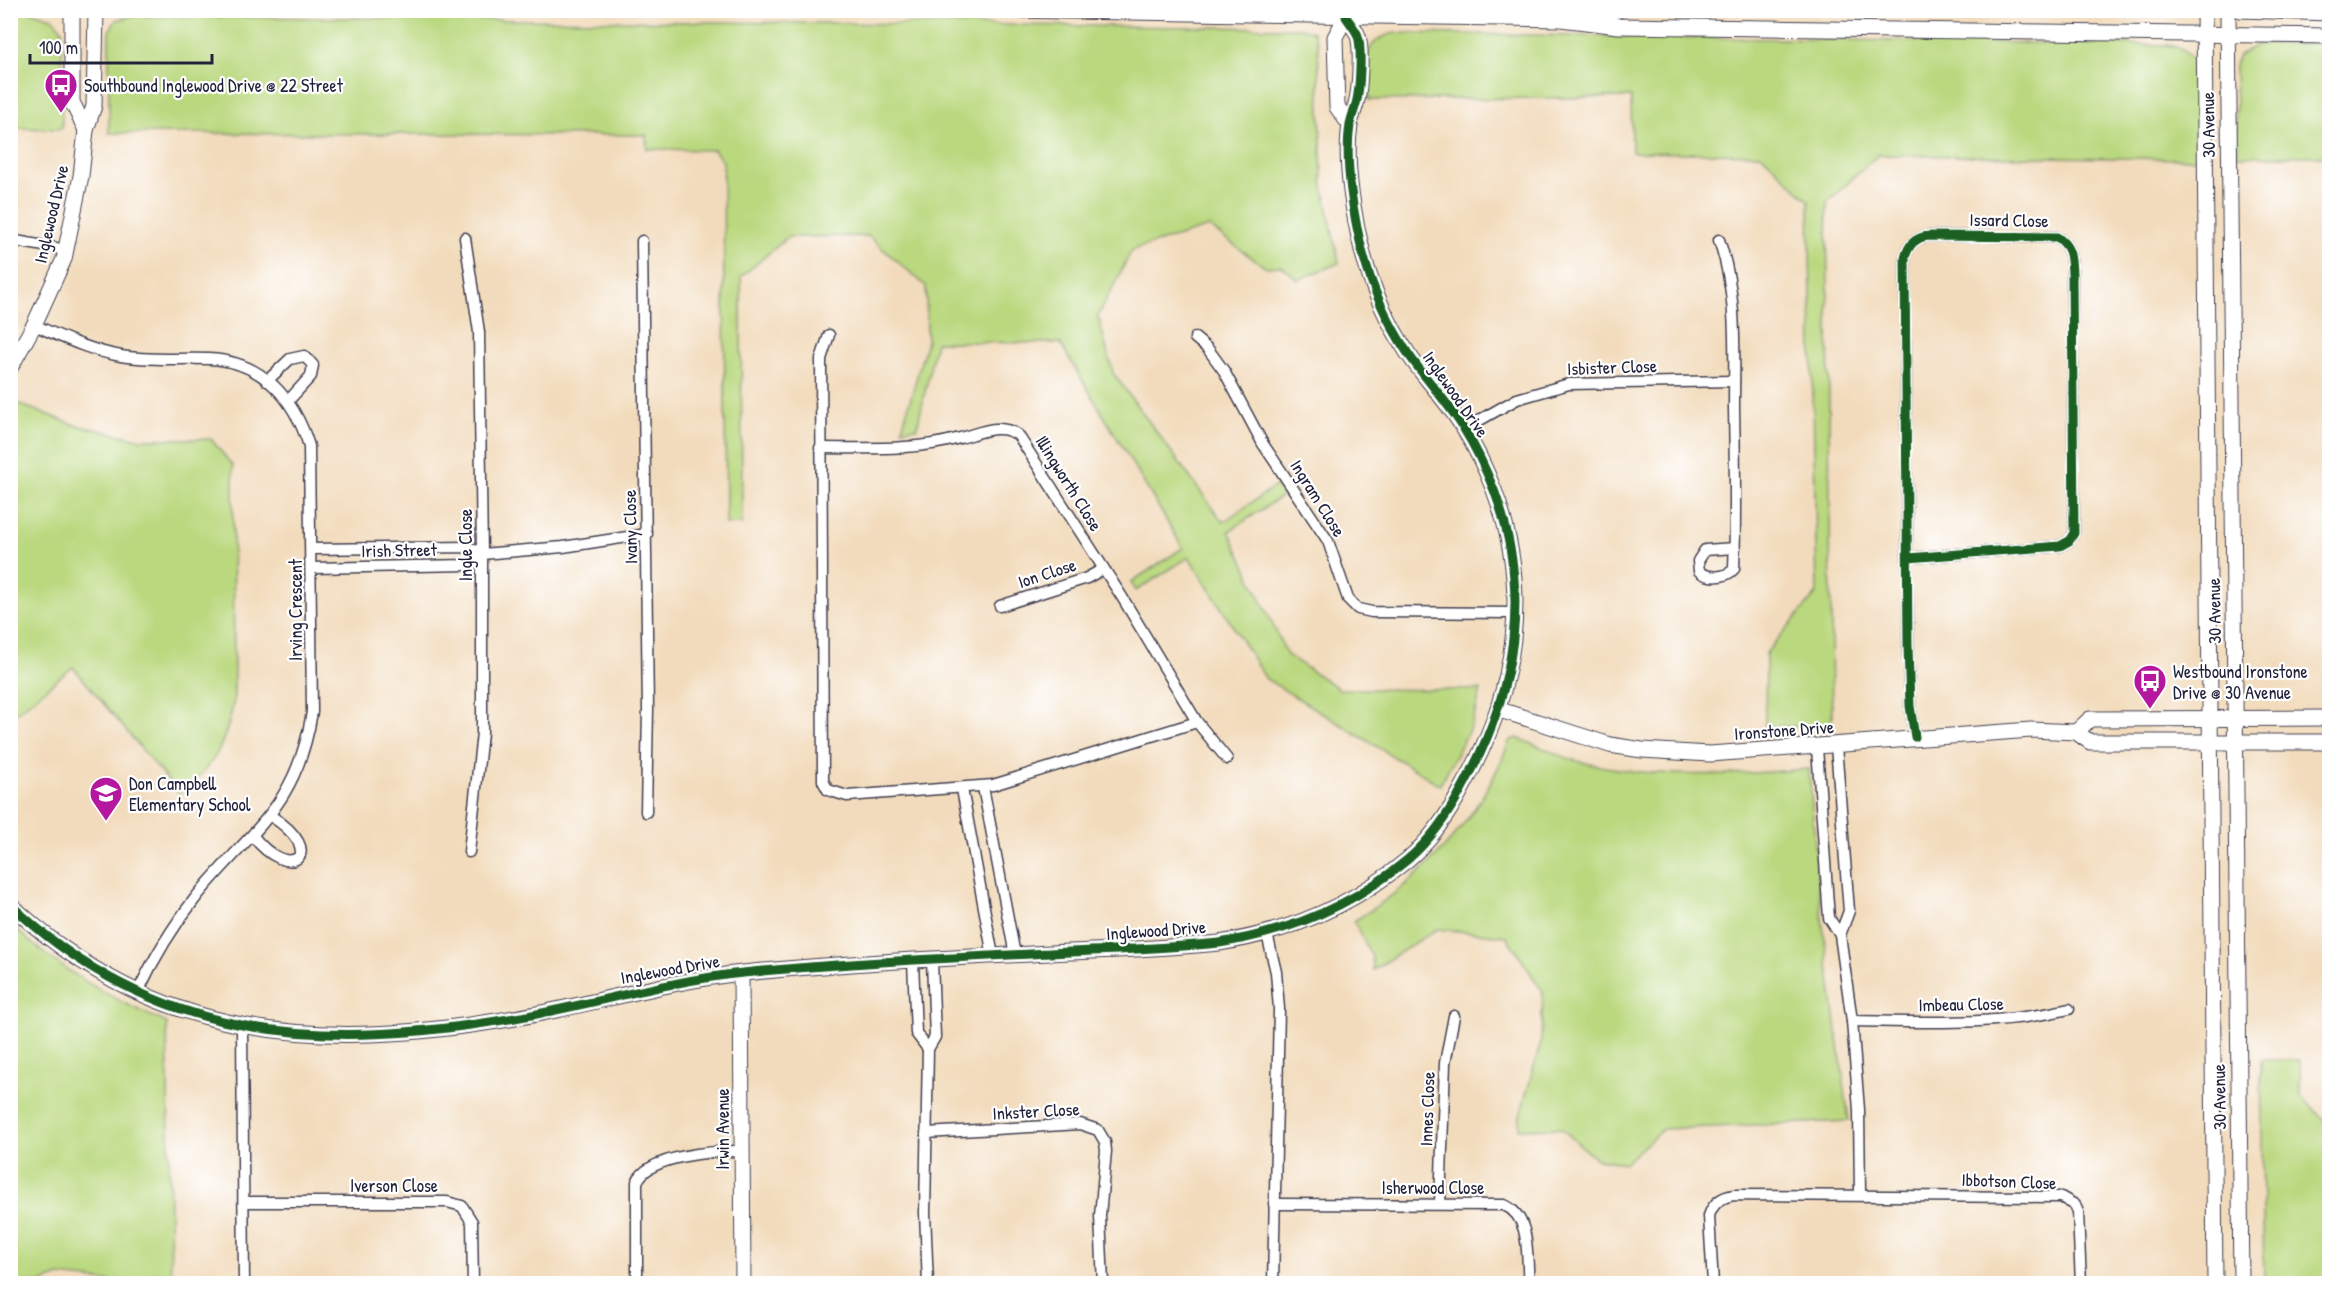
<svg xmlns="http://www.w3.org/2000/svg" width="2340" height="1294" font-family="'Patrick Hand',sans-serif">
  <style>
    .green { fill: #bad87e; stroke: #6e7d5c; stroke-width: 1.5 }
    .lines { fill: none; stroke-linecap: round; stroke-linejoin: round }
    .street-casing { stroke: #413e4e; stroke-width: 13 }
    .secondary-casing { stroke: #413e4e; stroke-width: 17 }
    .street { stroke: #fff; stroke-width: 10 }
    .secondary { stroke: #fff; stroke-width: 15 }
    .cycleway-casing { stroke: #fff; stroke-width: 13 }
    .cycleway { stroke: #1b5e20; stroke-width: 9 }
    .labels { text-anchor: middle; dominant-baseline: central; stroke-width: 4.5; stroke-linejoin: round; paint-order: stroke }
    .poi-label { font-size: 18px; fill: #22223b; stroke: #fff; text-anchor: start }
    .street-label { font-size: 18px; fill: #22223b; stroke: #fff }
  </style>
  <rect width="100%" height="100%" fill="#fff"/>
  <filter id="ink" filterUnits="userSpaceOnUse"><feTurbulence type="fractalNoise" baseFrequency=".0167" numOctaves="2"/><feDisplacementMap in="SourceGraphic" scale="12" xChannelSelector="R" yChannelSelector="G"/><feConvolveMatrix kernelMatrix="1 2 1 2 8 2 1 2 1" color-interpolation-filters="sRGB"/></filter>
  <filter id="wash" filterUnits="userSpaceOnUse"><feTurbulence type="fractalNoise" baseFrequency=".008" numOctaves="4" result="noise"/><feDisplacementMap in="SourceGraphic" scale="24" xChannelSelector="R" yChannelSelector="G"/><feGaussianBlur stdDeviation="1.35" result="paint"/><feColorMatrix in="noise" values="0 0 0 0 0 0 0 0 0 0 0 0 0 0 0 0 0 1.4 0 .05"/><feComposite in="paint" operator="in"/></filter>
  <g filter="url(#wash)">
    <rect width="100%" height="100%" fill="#f2dbbc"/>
    <g class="green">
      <path d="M 29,11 L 52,18 L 62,29 L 62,129 L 11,128 L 11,12 Z"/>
      <path d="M 133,16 L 1301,28 L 1313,32 L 1318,43 L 1322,181 L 1339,263 L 1298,280 L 1282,266 L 1265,267 L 1209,227 L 1132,250 L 1098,316 L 1113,373 L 1223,522 L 1277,485 L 1284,495 L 1229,531 L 1287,655 L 1339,689 L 1481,690 L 1472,724 L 1440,785 L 1266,679 L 1189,557 L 1136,591 L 1131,582 L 1183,548 L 1060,343 L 936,342 L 917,428 L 902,429 L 927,341 L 926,286 L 868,236 L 788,237 L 741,277 L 742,524 L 726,524 L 723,162 L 714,150 L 647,149 L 646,135 L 109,133 L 109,31 L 116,20 Z"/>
      <path d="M 1395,33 L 2167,45 C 2182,47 2189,54 2196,66 L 2197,159 L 1878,155 L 1827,202 L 1832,726 L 1765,727 L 1766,653 L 1817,593 L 1809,201 L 1761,154 L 1632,152 L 1631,97 L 1369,100 C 1368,69 1357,41 1395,33 Z"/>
      <path d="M 2258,44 L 2329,44 L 2329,156 L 2237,156 L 2235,65 L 2239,55 Z"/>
      <path d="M 13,402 L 75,425 L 139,439 L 211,439 L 233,466 L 234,700 C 225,747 216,762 180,795 L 73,667 L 11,717 L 10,405 Z"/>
      <path d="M 1517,738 C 1537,745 1557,755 1577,761 C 1652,780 1733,775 1809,769 L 1820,903 L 1849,1121 L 1663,1129 L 1625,1163 L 1596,1159 L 1561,1128 L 1519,1129 L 1519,1119 L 1541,1042 L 1543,992 L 1506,936 L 1437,929 L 1373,970 L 1372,957 L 1354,921 C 1425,878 1480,818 1510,740 Z"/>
      <path d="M 17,930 C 62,971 111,999 167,1023 L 171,1283 L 125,1283 L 59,1276 L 41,1283 L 11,1283 L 10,936 Z"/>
      <path d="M 2261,1060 L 2300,1060 L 2300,1095 L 2329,1125 L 2329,1283 L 2264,1283 Z"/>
    </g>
  </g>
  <g filter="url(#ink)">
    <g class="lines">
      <g class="street-casing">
        <g id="street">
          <path d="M 465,238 L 479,332 L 482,554 L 482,733 L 469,852"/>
          <path d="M 10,240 L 67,250"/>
          <path d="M 1719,240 C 1738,294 1734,352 1734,408 C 1735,462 1736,516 1734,569 C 1726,578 1708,579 1699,571 L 1698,561 L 1705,550 L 1735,548"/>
          <path d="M 642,241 L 648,709 L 646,812"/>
          <path d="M 34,325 C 62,337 91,351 121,356 C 150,361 179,358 209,359 C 262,361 294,398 309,446 L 312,712 C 297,807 253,828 197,896 C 173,926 153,959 137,994"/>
          <path d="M 829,335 L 821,359 L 823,781 L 828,790 L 847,796 L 993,785 L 1197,722"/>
          <path d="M 1195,338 L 1208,349 L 1224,371 L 1263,444 L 1328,541 L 1348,599 L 1358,609 L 1372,612 L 1514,613"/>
          <path d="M 267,381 L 290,359 L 304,356 L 313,365 L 311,376 L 289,400"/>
          <path d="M 1464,429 L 1517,399 L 1569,384 L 1734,381"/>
          <path d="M 820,448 C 868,448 914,451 960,438 C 980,433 999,422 1018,435 L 1122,597 L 1197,722 L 1227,759"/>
          <path d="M 312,549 L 468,547 L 482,554"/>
          <path d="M 1908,558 L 2060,546 L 2069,541 L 2074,533 L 2072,274 C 2071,258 2072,247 2057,237 L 1929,236 C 1916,237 1908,245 1905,258 L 1908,647 L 1910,706 L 1915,737"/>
          <path d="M 312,568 L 468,565 L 482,554 L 563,547 L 647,534"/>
          <path d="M 1000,606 L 1087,578 L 1103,569"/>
          <path d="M 1836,746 L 1849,911 L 1840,935"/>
          <path d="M 1817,748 L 1829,918 L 1840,935 L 1852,1021 L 1859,1110 L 1860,1195"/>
          <path d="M 983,787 L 1015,955"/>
          <path d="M 962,789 L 993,956"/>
          <path d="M 253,836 C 289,883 330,854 271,816"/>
          <path d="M 1267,934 L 1276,972 L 1279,1009 L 1273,1284"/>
          <path d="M 913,962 L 916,1033 L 928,1049"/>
          <path d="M 1852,1021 C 1925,1022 1998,1026 2069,1009"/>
          <path d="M 242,1026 L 244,1284"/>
          <path d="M 926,1133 L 1080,1124 L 1098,1130 L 1105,1142 L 1106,1151 L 1100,1216 L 1103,1284"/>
          <path d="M 244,1202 L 447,1202 L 462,1206 L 472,1222 L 473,1284"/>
          <path d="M 1274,1204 L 1504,1205 C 1532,1217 1526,1257 1529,1284"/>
          <path d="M 1440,1204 L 1445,1063 L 1454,1016"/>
          <path d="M 637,1284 L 637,1182 C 648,1155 715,1151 742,1151"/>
          <path d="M 928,1284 L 925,1213 L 928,1049 L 935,1037 L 932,961"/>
          <path d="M 1713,1284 L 1709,1216 C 1713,1203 1721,1197 1734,1195 L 2061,1197 L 2075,1205 L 2078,1212 L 2081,1284"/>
        </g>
      </g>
      <g class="secondary-casing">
        <g id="secondary">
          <path d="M 72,10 L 72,102 L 86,130"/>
          <path d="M 1003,10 L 1561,19 L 1619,26 L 2330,36"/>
          <path d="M 1346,10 L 1346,17 L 1335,37 L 1337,107 L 1350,125"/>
          <path d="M 2204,10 L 2215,1284"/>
          <path d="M 2228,10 L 2241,1284"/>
          <path d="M 2240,10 L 2330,13"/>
          <path d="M 1576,16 L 1618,10"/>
          <path d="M 10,368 L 34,325 L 64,259 L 81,176 L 86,130 L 94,106 L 96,10"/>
          <path d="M 1500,710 L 1610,745 L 1642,750 L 1710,754 L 2031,730 L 2076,732 L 2090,742 L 2330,742"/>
          <path d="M 2076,732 L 2090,719 L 2330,718"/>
          <path d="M 10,904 C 157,1044 324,1051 515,1018 C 592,1005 665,981 743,973 C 844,963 948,958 1050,953 C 1106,950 1163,949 1219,943 C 1290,932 1352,906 1407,860 C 1432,839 1450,812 1465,783 C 1516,691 1532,591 1494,490 C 1486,470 1476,448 1464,429 C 1448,402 1425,379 1407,352 C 1388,323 1372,288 1363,254 C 1354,218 1344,163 1350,125 C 1351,118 1354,111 1356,104 C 1360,90 1362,49 1358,36 C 1356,30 1350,23 1346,17"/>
          <path d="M 741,973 L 743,1284"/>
        </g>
      </g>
      <use href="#street" class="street"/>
      <use href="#secondary" class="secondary"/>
      <g class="cycleway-casing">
        <g id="cycleway">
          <path d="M 1908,558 L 2060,546 L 2069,541 L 2074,533 L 2072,274 C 2071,258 2072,247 2057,237 L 1929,236 C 1916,237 1908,245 1905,258 L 1908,647 L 1910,706 L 1915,737"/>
          <path d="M 10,904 C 157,1044 324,1051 515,1018 C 592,1005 665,981 743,973 C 844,963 948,958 1050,953 C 1106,950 1163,949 1219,943 C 1290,932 1352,906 1407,860 C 1432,839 1450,812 1465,783 C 1516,691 1532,591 1494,490 C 1486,470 1476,448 1464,429 C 1448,402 1425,379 1407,352 C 1388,323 1372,288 1363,254 C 1354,218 1344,163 1350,125 C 1351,118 1354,111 1356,104 C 1360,90 1362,49 1358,36 C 1356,30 1350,23 1346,17"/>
        </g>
      </g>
      <use href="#cycleway" class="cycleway"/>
    </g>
  </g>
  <defs>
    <g id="bus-pin" transform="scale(1.725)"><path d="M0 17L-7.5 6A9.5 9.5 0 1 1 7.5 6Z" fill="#b5179e" stroke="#fff"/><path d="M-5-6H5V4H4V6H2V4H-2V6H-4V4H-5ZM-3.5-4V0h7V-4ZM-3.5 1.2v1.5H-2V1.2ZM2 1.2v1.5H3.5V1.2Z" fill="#fff"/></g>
    <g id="school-pin" transform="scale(1.725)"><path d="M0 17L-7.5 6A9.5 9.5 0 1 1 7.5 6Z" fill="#b5179e" stroke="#fff"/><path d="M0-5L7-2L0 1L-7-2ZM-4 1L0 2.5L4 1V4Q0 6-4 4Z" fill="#fff"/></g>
  </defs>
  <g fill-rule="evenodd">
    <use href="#bus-pin" x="61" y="85"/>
    <use href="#bus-pin" x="2150" y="681"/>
    <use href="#school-pin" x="106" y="793"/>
  </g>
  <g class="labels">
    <g class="poi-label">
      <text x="84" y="85">Southbound Inglewood Drive @ 22 Street</text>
      <text x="2173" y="671">Westbound Ironstone<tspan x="2173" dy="21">Drive @ 30 Avenue</tspan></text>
      <text x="129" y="783">Don Campbell<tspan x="129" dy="21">Elementary School</tspan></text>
    </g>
    <g class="street-label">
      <text transform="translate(2208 125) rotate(-91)">30 Avenue</text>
      <text transform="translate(51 214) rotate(-77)">Inglewood Drive</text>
      <text transform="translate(2009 220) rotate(1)">Issard Close</text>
      <text transform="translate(1612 367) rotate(-2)">Isbister Close</text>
      <text transform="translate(1456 394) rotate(55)">Inglewood Drive</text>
      <text transform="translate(1069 483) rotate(58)">Illingworth Close</text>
      <text transform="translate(1318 498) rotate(58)">Ingram Close</text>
      <text transform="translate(630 527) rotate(-91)">Ivany Close</text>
      <text transform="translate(465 545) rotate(-90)">Ingle Close</text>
      <text transform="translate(399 550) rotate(-1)">Irish Street</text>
      <text transform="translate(1047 573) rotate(-18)">Ion Close</text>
      <text transform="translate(295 610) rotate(-90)">Irving Crescent</text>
      <text transform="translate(2214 611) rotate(-91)">30 Avenue</text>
      <text transform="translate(1784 730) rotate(-4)">Ironstone Drive</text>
      <text transform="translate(1156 930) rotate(-4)">Inglewood Drive</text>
      <text transform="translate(670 969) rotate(-10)">Inglewood Drive</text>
      <text transform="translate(1961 1004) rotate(-1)">Imbeau Close</text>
      <text transform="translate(2219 1097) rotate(-91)">30 Avenue</text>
      <text transform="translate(1427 1109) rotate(-88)">Innes Close</text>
      <text transform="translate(1036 1111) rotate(-3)">Inkster Close</text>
      <text transform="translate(722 1129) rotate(-90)">Irwin Avenue</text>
      <text transform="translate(2009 1181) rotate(2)">Ibbotson Close</text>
      <text x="394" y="1185">Iverson Close</text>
      <text x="1433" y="1187">Isherwood Close</text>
    </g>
  </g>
  <rect width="2340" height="1294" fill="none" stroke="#fff" stroke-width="36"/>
  <path d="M30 54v9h182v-9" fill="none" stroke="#22223b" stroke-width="3"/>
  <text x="39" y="54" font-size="18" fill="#22223b" stroke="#ffffff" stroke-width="4.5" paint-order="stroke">100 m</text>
</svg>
